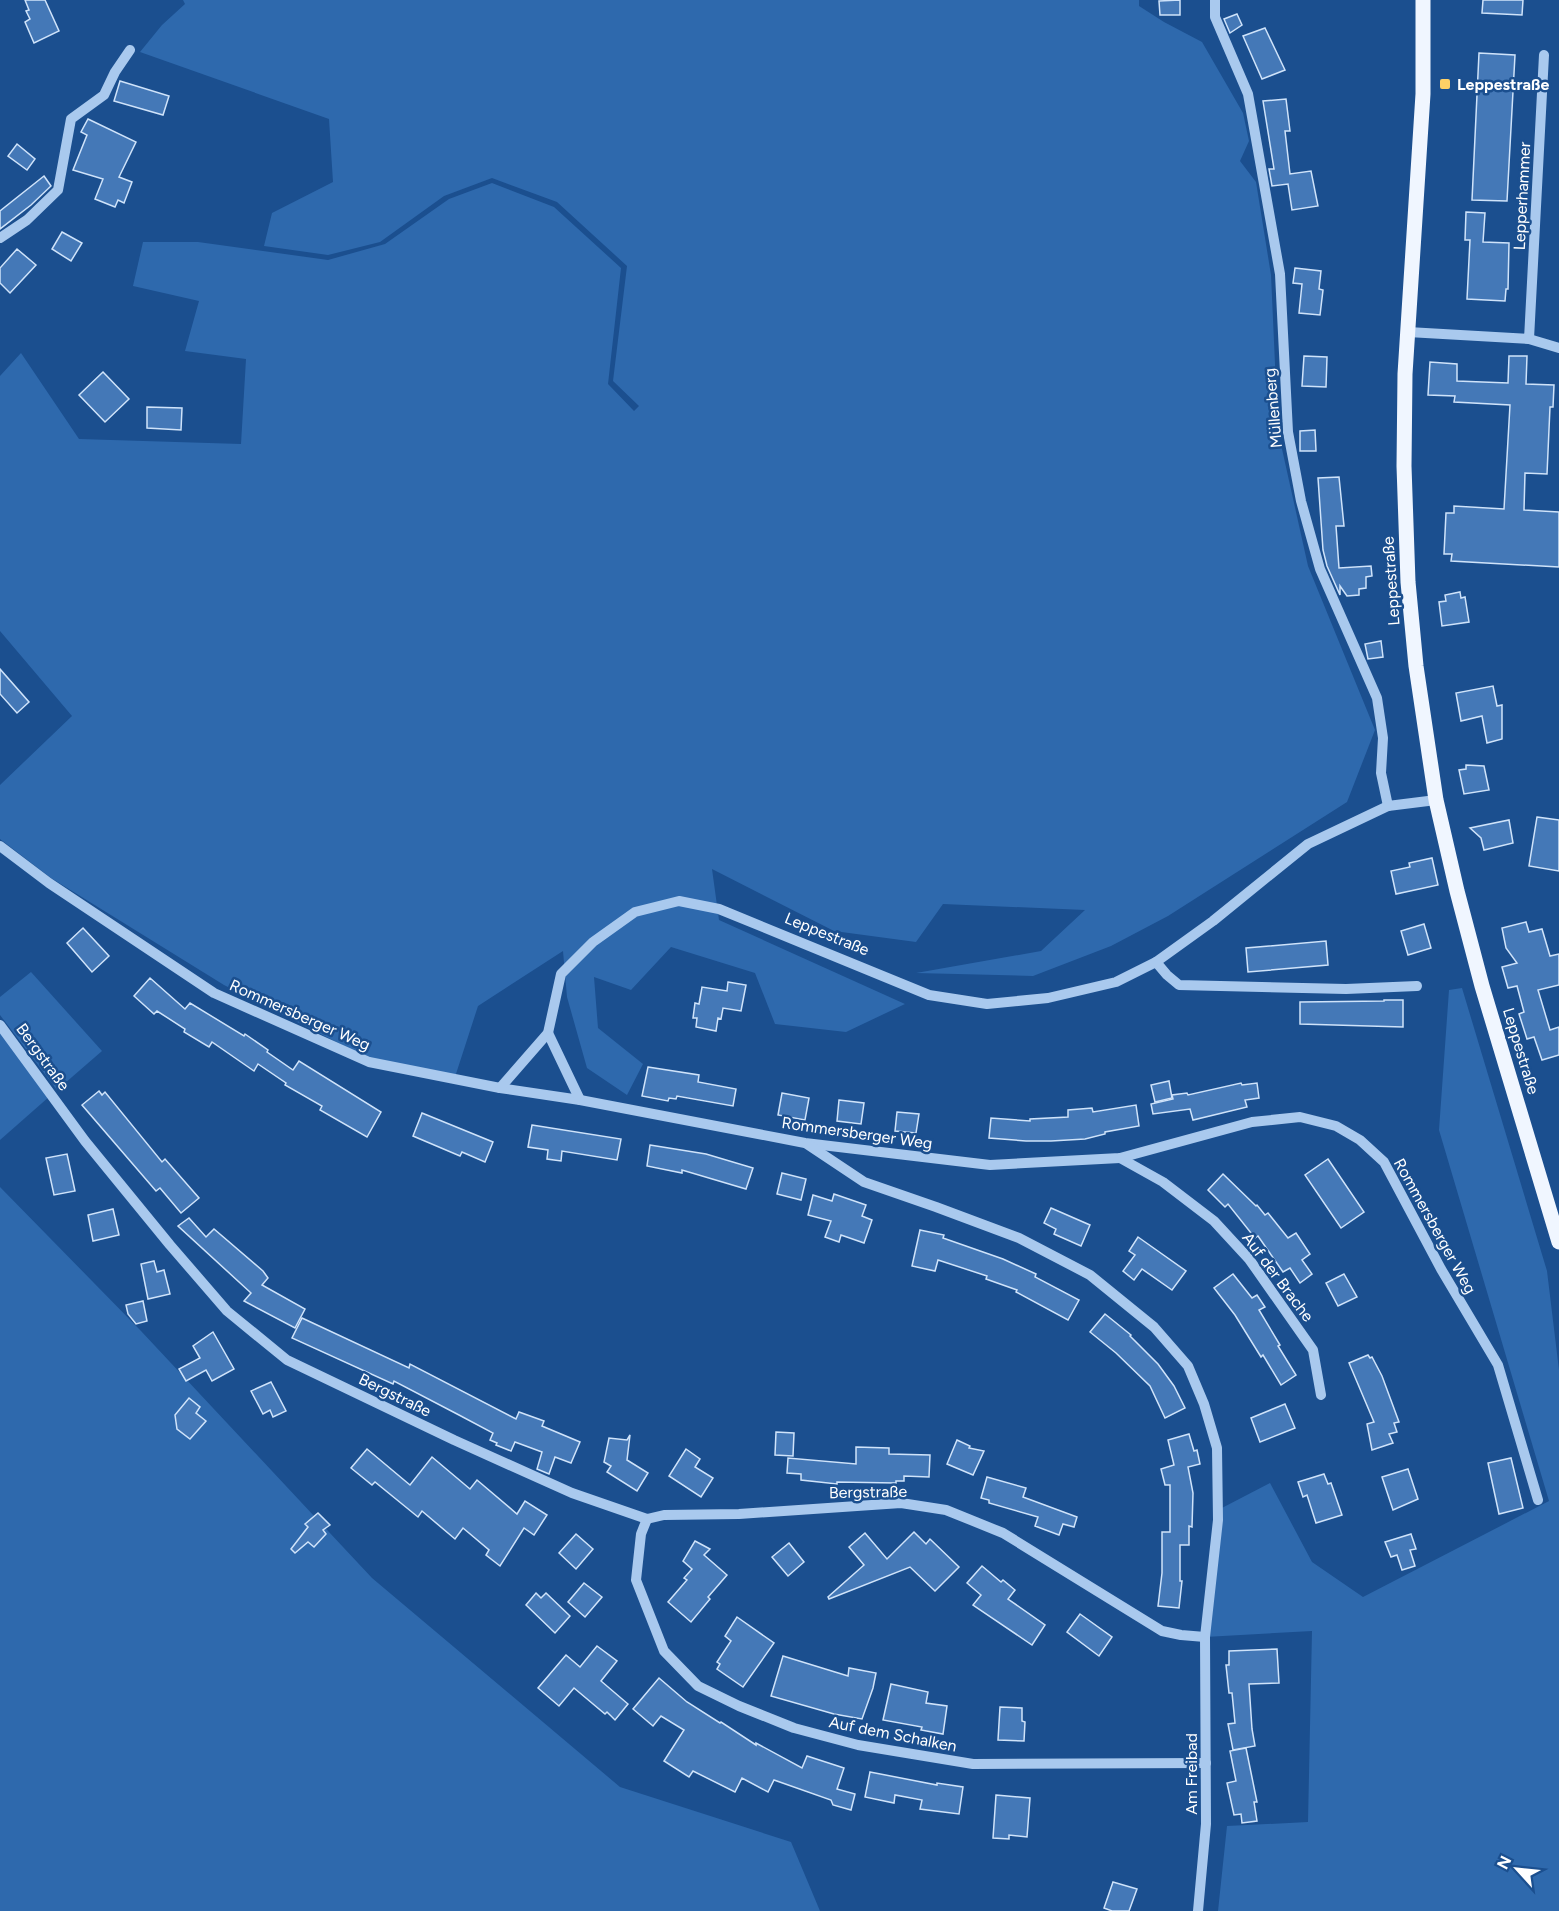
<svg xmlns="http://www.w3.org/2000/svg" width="1559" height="1911" font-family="Figtree,sans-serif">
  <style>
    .green { fill: #2e69ad }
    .building { fill: #4478b7; stroke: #cfe3fa; stroke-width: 1.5 }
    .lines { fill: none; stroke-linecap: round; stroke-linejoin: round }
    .minor { stroke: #a9c9ee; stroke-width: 10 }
    .major { stroke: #f0f6ff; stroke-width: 15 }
    .poi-dot { fill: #ffd166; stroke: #1b4f8f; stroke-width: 2 }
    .labels { text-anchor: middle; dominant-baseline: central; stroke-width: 5; stroke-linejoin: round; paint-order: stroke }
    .poi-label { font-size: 16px; font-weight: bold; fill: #fff; stroke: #1b4f8f; text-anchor: start }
    .street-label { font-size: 16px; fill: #fff; stroke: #1b4f8f }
  </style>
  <rect width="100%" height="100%" fill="#1b4f8f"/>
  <g class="green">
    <path d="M 183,0 L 1139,0 L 1139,6 L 1164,22 L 1202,42 L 1243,113 L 1249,141 L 1240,161 L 1256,182 L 1271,275 L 1278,431 L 1308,566 L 1375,730 L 1347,802 L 1168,916 L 1111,946 L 1033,976 L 916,973 L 1041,951 L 1085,910 L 943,904 L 916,942 L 834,931 L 712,869 L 719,920 L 905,1004 L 846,1032 L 775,1024 L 755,973 L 671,947 L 631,990 L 594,977 L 598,1028 L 643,1064 L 627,1095 L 587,1068 L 567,997 L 563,951 L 478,1006 L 455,1077 L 368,1058 L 224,985 L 51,878 L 0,839 L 0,785 L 72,716 L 0,631 L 0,376 L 21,353 L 79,439 L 241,444 L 246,359 L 185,351 L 199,301 L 133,286 L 143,242 L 198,242 L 328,260 L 385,244 L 449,199 L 492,183 L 554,207 L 621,268 L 608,384 L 634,411 L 639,406 L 613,381 L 627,266 L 557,202 L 492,178 L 444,196 L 380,242 L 328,255 L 264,246 L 272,213 L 333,182 L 329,119 L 140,52 L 162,25 L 185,4 Z"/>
    <path d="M 31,972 L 102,1051 L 57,1090 L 0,1015 L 0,997 Z"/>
    <path d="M 1462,988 L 1547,1271 L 1559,1370 L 1559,1911 L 1218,1911 L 1227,1826 L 1308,1822 L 1312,1631 L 1205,1637 L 1218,1510 L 1270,1483 L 1312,1562 L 1363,1597 L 1549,1501 L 1439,1130 L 1449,990 Z"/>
    <path d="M 0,1029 L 50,1096 L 0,1140 Z"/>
    <path d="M 0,1187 L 141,1331 L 372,1578 L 620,1787 L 791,1842 L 820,1911 L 0,1911 Z"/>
  </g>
  <g class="building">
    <path d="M 25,0 L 45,0 L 59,31 L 34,43 L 25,22 L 30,19 L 26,11 L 29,10 Z"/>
    <path d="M 1180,0 L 1180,15 L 1160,15 L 1159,1 Z"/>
    <path d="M 1483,0 L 1523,0 L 1522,15 L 1482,13 Z"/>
    <path d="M 1237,14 L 1242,25 L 1230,33 L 1224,19 Z"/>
    <path d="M 1265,28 L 1285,70 L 1262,79 L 1243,36 Z"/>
    <path d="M 1479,53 L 1515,55 L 1507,201 L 1472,200 Z"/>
    <path d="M 120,81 L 169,96 L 163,115 L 114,101 Z"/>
    <path d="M 1286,99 L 1290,131 L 1285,131 L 1290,174 L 1311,171 L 1318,206 L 1292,210 L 1288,184 L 1272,186 L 1269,169 L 1274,169 L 1263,101 Z"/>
    <path d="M 88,119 L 136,142 L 119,177 L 132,182 L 124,203 L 118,200 L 115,207 L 95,199 L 103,179 L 73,170 L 87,135 L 81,132 Z"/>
    <path d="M 17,144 L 35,159 L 27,170 L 8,156 Z"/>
    <path d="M 44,176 L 51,186 L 31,205 L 0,229 L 0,211 Z"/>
    <path d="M 1466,212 L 1485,213 L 1483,242 L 1509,243 L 1508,289 L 1506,289 L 1505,301 L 1467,299 L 1470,240 L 1465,240 Z"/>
    <path d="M 62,232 L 82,243 L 71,261 L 52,249 Z"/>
    <path d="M 17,249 L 36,265 L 10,293 L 0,283 L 0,268 Z"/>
    <path d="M 1295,268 L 1321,271 L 1319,289 L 1323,290 L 1320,315 L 1299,313 L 1302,284 L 1293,283 Z"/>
    <path d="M 1304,356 L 1327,357 L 1326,387 L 1302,386 Z"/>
    <path d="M 1509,356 L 1527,356 L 1526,384 L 1554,385 L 1553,407 L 1550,407 L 1547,474 L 1525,473 L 1524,510 L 1559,512 L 1559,567 L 1451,561 L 1452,554 L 1444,554 L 1446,513 L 1454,513 L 1454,506 L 1504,509 L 1510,405 L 1454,402 L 1455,396 L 1428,395 L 1430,362 L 1457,364 L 1457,381 L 1508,383 Z"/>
    <path d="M 103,372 L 129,399 L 105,422 L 79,395 Z"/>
    <path d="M 147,407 L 182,408 L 181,430 L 147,428 Z"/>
    <path d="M 1315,430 L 1316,451 L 1300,451 L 1300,431 Z"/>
    <path d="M 1339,477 L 1344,526 L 1336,526 L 1339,568 L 1371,566 L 1372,576 L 1366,577 L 1366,588 L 1359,589 L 1359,595 L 1347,596 L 1340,586 L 1340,595 L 1327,566 L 1323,550 L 1318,478 Z"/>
    <path d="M 1460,592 L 1461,598 L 1465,597 L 1469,622 L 1442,626 L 1439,602 L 1446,601 L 1445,595 Z"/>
    <path d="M 1381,641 L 1383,657 L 1368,659 L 1365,644 Z"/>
    <path d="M 0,669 L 29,702 L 17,713 L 0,694 Z"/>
    <path d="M 1493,686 L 1497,706 L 1502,705 L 1502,739 L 1487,743 L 1482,716 L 1461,721 L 1456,693 Z"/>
    <path d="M 1466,765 L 1484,766 L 1489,790 L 1464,794 L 1459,770 L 1466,769 Z"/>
    <path d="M 1537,817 L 1559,820 L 1559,871 L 1529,866 Z"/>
    <path d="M 1509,820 L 1513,843 L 1484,850 L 1481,838 L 1470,828 Z"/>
    <path d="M 1432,858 L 1438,885 L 1396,894 L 1391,871 L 1410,867 L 1409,863 Z"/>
    <path d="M 1526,922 L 1529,932 L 1542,929 L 1550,956 L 1559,954 L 1559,985 L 1538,990 L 1550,1030 L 1559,1027 L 1559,1055 L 1542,1060 L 1534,1037 L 1527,1039 L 1519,1014 L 1524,1012 L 1517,986 L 1508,988 L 1502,967 L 1517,963 L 1506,948 L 1502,928 Z"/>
    <path d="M 1424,924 L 1431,948 L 1408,955 L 1401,931 Z"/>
    <path d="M 83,928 L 109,956 L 92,972 L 67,943 Z"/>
    <path d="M 1326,941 L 1328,965 L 1248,972 L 1246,948 Z"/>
    <path d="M 150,978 L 185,1009 L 190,1003 L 244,1036 L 245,1034 L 268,1050 L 267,1052 L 293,1070 L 299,1061 L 381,1112 L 367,1137 L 320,1110 L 322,1106 L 285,1085 L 286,1083 L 258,1064 L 254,1071 L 212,1042 L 209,1047 L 184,1032 L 185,1029 L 157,1011 L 154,1014 L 134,996 Z"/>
    <path d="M 728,982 L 746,985 L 741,1011 L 723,1008 L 721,1019 L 718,1018 L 716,1031 L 696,1027 L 697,1018 L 693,1018 L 695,1003 L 699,1004 L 702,987 L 727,991 Z"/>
    <path d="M 1384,1000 L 1403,1000 L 1403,1027 L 1300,1024 L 1300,1002 L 1384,1001 Z"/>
    <path d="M 648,1067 L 699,1075 L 698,1082 L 736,1089 L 733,1106 L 677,1096 L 676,1099 L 669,1098 L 668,1101 L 642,1096 Z"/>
    <path d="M 1169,1081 L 1172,1098 L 1155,1102 L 1151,1085 Z"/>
    <path d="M 1241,1083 L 1242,1085 L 1257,1083 L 1259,1098 L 1245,1100 L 1247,1107 L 1193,1120 L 1190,1109 L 1153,1114 L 1151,1104 L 1173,1099 L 1172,1095 L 1187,1093 L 1188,1095 Z"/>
    <path d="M 99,1091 L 102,1095 L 105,1092 L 162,1162 L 165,1159 L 199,1198 L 181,1213 L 160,1188 L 156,1191 L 82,1105 Z"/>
    <path d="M 782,1093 L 809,1098 L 805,1120 L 778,1115 Z"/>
    <path d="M 839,1100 L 864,1103 L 861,1124 L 837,1121 Z"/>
    <path d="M 1136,1105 L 1139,1126 L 1105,1132 L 1105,1134 L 1085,1139 L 1051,1141 L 1026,1141 L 989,1138 L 991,1118 L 1030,1121 L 1030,1119 L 1068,1117 L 1068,1110 L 1092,1108 L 1093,1112 Z"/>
    <path d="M 897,1112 L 919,1114 L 916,1133 L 895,1131 Z"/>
    <path d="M 422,1113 L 493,1142 L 485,1162 L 462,1152 L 460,1156 L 413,1136 Z"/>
    <path d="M 532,1125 L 621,1139 L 617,1160 L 562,1151 L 561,1161 L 547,1159 L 548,1150 L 528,1147 Z"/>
    <path d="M 650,1145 L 706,1154 L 753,1168 L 746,1189 L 682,1170 L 682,1173 L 647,1166 Z"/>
    <path d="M 67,1154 L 75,1191 L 54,1195 L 46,1158 Z"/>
    <path d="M 1328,1159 L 1364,1212 L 1341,1228 L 1305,1175 Z"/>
    <path d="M 782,1173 L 806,1179 L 801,1200 L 777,1194 Z"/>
    <path d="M 1223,1174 L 1256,1206 L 1257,1205 L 1265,1215 L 1268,1213 L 1288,1238 L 1296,1233 L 1310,1254 L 1302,1260 L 1312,1274 L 1300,1283 L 1290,1268 L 1283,1272 L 1258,1236 L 1255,1238 L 1228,1204 L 1225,1207 L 1208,1190 Z"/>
    <path d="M 834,1194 L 866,1205 L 862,1216 L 872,1220 L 864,1243 L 841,1235 L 839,1242 L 825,1237 L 831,1221 L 808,1215 L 813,1195 L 832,1201 Z"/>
    <path d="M 1051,1208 L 1090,1225 L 1081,1246 L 1054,1234 L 1056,1229 L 1044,1223 Z"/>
    <path d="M 113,1209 L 119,1235 L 93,1241 L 88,1215 Z"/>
    <path d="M 189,1218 L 206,1237 L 214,1229 L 263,1271 L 268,1278 L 262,1285 L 305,1309 L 295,1328 L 244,1301 L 251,1293 L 178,1226 Z"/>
    <path d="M 920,1230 L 944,1235 L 943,1238 L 1003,1259 L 1036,1274 L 1035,1277 L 1079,1300 L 1068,1320 L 1016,1292 L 1017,1290 L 986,1279 L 987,1276 L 938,1260 L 935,1271 L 912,1266 Z"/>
    <path d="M 1138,1237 L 1186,1271 L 1172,1290 L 1142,1269 L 1134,1280 L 1123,1271 L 1135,1255 L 1129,1251 Z"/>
    <path d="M 154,1261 L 157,1272 L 164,1270 L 170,1294 L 148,1299 L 141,1264 Z"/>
    <path d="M 1233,1274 L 1252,1298 L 1257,1295 L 1265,1307 L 1259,1310 L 1280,1345 L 1278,1346 L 1296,1375 L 1281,1385 L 1263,1355 L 1261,1357 L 1235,1315 L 1214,1288 Z"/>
    <path d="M 1344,1274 L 1357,1297 L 1338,1306 L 1326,1283 Z"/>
    <path d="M 143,1301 L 147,1321 L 136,1324 L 128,1314 L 126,1305 Z"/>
    <path d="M 1105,1314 L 1131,1335 L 1130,1336 L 1158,1364 L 1174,1386 L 1185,1408 L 1165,1418 L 1150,1386 L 1116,1353 L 1090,1332 Z"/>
    <path d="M 302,1318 L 409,1368 L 410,1364 L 516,1419 L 519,1412 L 544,1421 L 542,1426 L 580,1442 L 571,1463 L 555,1457 L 549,1474 L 537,1469 L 542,1452 L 515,1442 L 511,1451 L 496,1445 L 497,1443 L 490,1440 L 493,1433 L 459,1415 L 394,1381 L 393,1384 L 292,1338 Z"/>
    <path d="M 213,1332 L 234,1369 L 212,1381 L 206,1370 L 186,1381 L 179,1369 L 200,1358 L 193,1346 Z"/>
    <path d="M 1368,1355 L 1370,1358 L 1372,1357 L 1382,1376 L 1399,1422 L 1394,1423 L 1397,1432 L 1389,1434 L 1393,1443 L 1372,1450 L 1367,1424 L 1374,1422 L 1349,1363 Z"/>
    <path d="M 271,1382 L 286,1411 L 273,1417 L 270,1410 L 263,1414 L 251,1391 Z"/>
    <path d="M 189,1398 L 200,1407 L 196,1413 L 206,1421 L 190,1439 L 177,1429 L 175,1415 Z"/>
    <path d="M 1285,1404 L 1295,1428 L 1260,1442 L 1251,1418 Z"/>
    <path d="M 776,1432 L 794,1433 L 793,1456 L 775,1455 Z"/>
    <path d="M 1189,1434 L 1194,1451 L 1197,1450 L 1200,1464 L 1188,1467 L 1193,1493 L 1192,1527 L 1189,1526 L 1189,1545 L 1180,1545 L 1180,1581 L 1182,1581 L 1179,1608 L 1158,1606 L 1162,1573 L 1162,1532 L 1170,1532 L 1170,1485 L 1165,1485 L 1161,1469 L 1174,1465 L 1168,1440 Z"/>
    <path d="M 630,1435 L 627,1460 L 648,1473 L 637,1491 L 607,1472 L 611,1466 L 604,1462 L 609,1438 L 627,1440 Z"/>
    <path d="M 957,1440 L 970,1446 L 969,1448 L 984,1451 L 973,1475 L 947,1464 Z"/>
    <path d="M 856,1447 L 889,1448 L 889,1454 L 930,1455 L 929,1477 L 904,1476 L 904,1481 L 896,1481 L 896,1483 L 837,1482 L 837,1484 L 801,1480 L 801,1474 L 787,1473 L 788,1458 L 856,1464 Z"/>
    <path d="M 367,1449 L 410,1485 L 432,1457 L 470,1489 L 477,1480 L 517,1514 L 525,1501 L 547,1515 L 534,1535 L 524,1528 L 500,1566 L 486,1555 L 489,1550 L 463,1528 L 455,1539 L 422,1511 L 418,1517 L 375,1482 L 372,1485 L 351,1468 Z"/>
    <path d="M 686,1449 L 700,1459 L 695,1467 L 713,1478 L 701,1497 L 669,1476 Z"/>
    <path d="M 1511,1458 L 1523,1508 L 1499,1514 L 1488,1463 Z"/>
    <path d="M 1408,1469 L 1418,1499 L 1393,1510 L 1382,1477 Z"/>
    <path d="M 1324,1474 L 1328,1484 L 1331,1483 L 1342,1515 L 1316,1523 L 1307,1495 L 1303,1497 L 1298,1482 Z"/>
    <path d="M 987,1477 L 1026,1488 L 1023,1497 L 1077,1517 L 1074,1527 L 1063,1524 L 1059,1535 L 1035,1526 L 1038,1517 L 989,1503 L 989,1500 L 981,1498 Z"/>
    <path d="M 318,1513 L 330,1525 L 323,1530 L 326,1534 L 314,1547 L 308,1542 L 295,1553 L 291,1549 L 308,1527 L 305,1524 Z"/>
    <path d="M 914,1532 L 926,1544 L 930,1539 L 959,1567 L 935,1591 L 910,1567 L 829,1599 L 828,1597 L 864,1565 L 849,1547 L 865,1533 L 887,1559 Z"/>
    <path d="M 576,1534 L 593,1549 L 576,1569 L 559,1553 Z"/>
    <path d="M 1411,1534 L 1416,1549 L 1410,1550 L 1415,1566 L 1402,1570 L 1397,1555 L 1391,1557 L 1385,1542 Z"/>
    <path d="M 695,1541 L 710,1549 L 704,1555 L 727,1575 L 708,1597 L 710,1599 L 691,1622 L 668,1602 L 687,1580 L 684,1578 L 692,1569 L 683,1561 Z"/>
    <path d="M 789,1543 L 804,1562 L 788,1576 L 772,1557 Z"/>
    <path d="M 982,1566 L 1001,1582 L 1003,1580 L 1015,1590 L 1008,1599 L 1045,1625 L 1032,1645 L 973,1605 L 981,1595 L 967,1583 Z"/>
    <path d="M 584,1583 L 602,1597 L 585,1617 L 568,1602 Z"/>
    <path d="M 536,1593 L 541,1598 L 546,1593 L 570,1616 L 555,1633 L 526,1605 Z"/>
    <path d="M 1080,1614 L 1112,1637 L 1099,1656 L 1067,1632 Z"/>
    <path d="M 737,1617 L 774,1643 L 743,1687 L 717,1669 L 720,1664 L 717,1662 L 731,1641 L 725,1636 Z"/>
    <path d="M 597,1646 L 617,1661 L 601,1681 L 628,1704 L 615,1720 L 607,1712 L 605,1714 L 574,1688 L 559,1706 L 538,1688 L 566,1655 L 580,1667 Z"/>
    <path d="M 1277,1649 L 1279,1683 L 1249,1684 L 1252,1729 L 1255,1746 L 1233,1750 L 1228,1724 L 1235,1723 L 1232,1693 L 1229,1693 L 1226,1665 L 1229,1665 L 1229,1651 Z"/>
    <path d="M 783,1656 L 848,1676 L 849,1668 L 876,1673 L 873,1688 L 862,1719 L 834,1714 L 771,1696 Z"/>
    <path d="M 659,1678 L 687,1702 L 720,1723 L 721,1722 L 756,1745 L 756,1743 L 802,1768 L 807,1756 L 844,1768 L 837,1789 L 855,1794 L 851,1810 L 833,1805 L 831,1800 L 774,1780 L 768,1792 L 742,1778 L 735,1792 L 693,1771 L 689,1777 L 664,1761 L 684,1730 L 661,1716 L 653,1726 L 633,1709 Z"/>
    <path d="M 891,1684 L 928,1692 L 926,1703 L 947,1706 L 943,1734 L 921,1730 L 922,1727 L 883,1720 Z"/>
    <path d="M 1000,1707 L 1022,1708 L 1022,1721 L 1025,1722 L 1024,1741 L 998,1740 Z"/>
    <path d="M 1246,1748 L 1257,1802 L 1254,1802 L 1257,1821 L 1242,1823 L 1241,1814 L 1234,1815 L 1227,1783 L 1236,1781 L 1230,1751 Z"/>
    <path d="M 870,1772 L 937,1785 L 937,1783 L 963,1787 L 959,1814 L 920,1809 L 922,1800 L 895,1795 L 894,1803 L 865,1797 Z"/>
    <path d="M 996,1795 L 1030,1798 L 1027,1837 L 1009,1835 L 1009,1839 L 993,1838 Z"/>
    <path d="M 1113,1882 L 1137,1889 L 1129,1911 L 1112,1911 L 1104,1908 Z"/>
  </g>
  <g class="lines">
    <g class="minor">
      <path d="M 1215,0 L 1215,17 L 1248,94 L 1280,274 L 1288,432 L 1301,501 L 1320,569 L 1377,698 L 1383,738 L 1381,773 L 1388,806"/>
      <path d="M 0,238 L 27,220 L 58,190 L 71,119 L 104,95 L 115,72 L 130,50"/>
      <path d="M 1408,332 L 1529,339 L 1544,55"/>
      <path d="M 1529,339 L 1559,348"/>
      <path d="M 0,846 L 49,883 L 214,993 L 369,1062 L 500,1088 L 580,1100 L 805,1143 L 990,1165 L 1120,1158 L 1252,1122 L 1300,1117 L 1336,1126 L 1360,1140 L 1384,1162 L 1441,1269 L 1498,1365 L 1538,1500"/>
      <path d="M 1156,962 L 1167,975 L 1179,985 L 1346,989 L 1417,986"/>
      <path d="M 0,1025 L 85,1141 L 170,1245 L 227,1311 L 287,1360 L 454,1440 L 572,1493 L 647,1519 L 664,1515 L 739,1514 L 901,1503 L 946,1510 L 1003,1533 L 1162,1631 L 1181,1635 L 1205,1637"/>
      <path d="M 548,1033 L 580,1100"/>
      <path d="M 500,1088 L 548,1033 L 561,974 L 593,942 L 635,912 L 679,901 L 719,909 L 929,995 L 987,1004 L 1048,998 L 1116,982 L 1156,962 L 1213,921 L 1308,844 L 1388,806 L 1436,800"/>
      <path d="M 807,1144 L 864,1182 L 936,1207 L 1019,1238 L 1090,1275 L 1154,1327 L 1188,1366 L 1204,1404 L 1217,1448 L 1218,1520 L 1205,1637 L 1206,1824 L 1198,1911"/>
      <path d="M 1120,1158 L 1163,1182 L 1214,1221 L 1249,1259 L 1313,1350 L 1321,1395"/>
      <path d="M 647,1519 L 641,1534 L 636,1580 L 664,1651 L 698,1686 L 739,1706 L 794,1728 L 858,1745 L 973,1764 L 1206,1763"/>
    </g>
    <path class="major" d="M 1423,0 L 1423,94 L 1405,374 L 1404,466 L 1408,582 L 1416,666 L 1436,800 L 1457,891 L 1482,986 L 1559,1242"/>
  </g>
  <rect class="poi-dot" x="1439" y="78" width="12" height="12" rx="3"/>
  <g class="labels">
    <g class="poi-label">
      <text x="1457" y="84">Leppestraße</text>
    </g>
    <g class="street-label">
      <text transform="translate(1522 196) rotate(-87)">Lepperhammer</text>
      <text transform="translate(1273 408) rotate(-95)">Müllenberg</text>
      <text transform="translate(1391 581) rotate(-94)">Leppestraße</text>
      <text transform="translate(827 934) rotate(22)">Leppestraße</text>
      <text transform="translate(300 1015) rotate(24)">Rommersberger Weg</text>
      <text transform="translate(1521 1051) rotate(73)">Leppestraße</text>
      <text transform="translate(43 1057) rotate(54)">Bergstraße</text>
      <text transform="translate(857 1133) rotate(8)">Rommersberger Weg</text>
      <text transform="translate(1435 1226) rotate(61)">Rommersberger Weg</text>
      <text transform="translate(1278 1277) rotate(53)">Auf der Brache</text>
      <text transform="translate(395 1395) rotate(26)">Bergstraße</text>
      <text transform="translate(868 1492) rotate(-1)">Bergstraße</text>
      <text transform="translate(893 1734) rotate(11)">Auf dem Schalken</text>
      <text transform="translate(1191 1774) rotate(-90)">Am Freibad</text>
    </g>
  </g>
  <g transform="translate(1517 1869) rotate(297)" stroke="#1b4f8f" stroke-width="4.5" paint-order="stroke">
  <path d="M0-4.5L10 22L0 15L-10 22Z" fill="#ffffff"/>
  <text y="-9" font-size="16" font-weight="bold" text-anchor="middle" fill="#ffffff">N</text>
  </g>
</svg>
